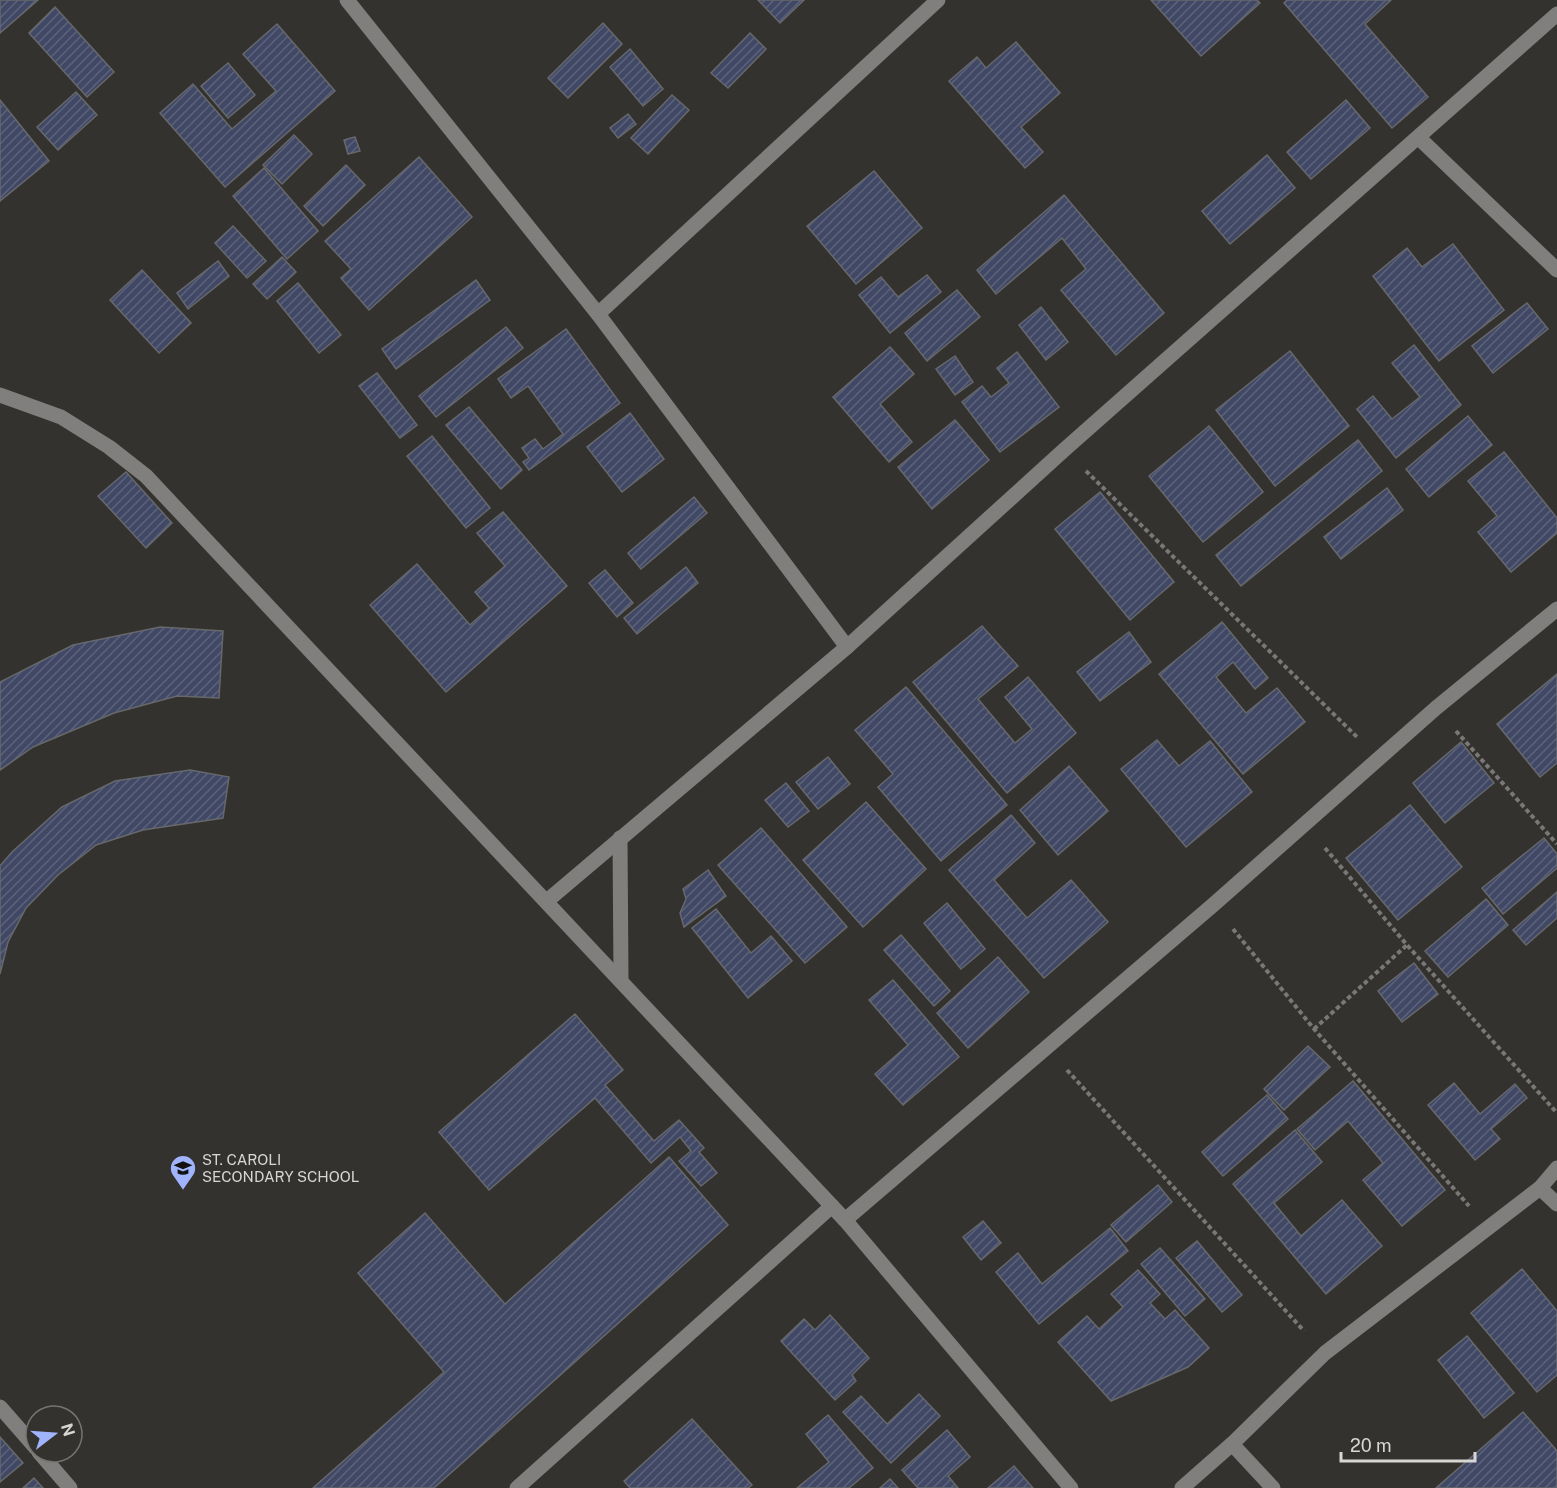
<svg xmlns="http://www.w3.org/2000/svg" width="1557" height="1488" font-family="'Public Sans',sans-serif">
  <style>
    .building { fill: url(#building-hatch); stroke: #66686c; stroke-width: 1.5 }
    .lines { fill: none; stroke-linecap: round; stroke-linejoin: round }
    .path { stroke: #7a7876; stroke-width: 4; stroke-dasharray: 4.5 3; stroke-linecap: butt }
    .minor { stroke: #807f7d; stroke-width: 15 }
    .labels { text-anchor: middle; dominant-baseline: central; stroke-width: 5; stroke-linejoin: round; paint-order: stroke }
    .poi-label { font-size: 15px; fill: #d7d6d4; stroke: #34322f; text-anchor: start }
  </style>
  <defs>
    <pattern id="building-hatch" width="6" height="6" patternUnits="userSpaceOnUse" patternTransform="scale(1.5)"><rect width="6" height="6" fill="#404865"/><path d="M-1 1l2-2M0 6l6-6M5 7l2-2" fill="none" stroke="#5b627a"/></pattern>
  </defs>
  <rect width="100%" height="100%" fill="#34322f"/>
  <g class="building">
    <path d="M 0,0 L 38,0 L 0,33 Z"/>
    <path d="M 758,0 L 804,0 L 780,23 Z"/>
    <path d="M 1151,0 L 1257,0 L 1260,3 L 1201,56 Z"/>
    <path d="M 1287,0 L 1391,0 L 1365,24 L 1428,97 L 1392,128 L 1284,3 Z"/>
    <path d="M 55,7 L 114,72 L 87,97 L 29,33 Z"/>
    <path d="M 603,23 L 622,44 L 568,98 L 548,78 Z"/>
    <path d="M 277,24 L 335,91 L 225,187 L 160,113 L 193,84 L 232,129 L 276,91 L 243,54 Z"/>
    <path d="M 750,33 L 766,49 L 728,88 L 711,73 Z"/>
    <path d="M 1016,42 L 1060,93 L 1021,127 L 1043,152 L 1025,168 L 949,81 L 977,57 L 986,68 Z"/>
    <path d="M 630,49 L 663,89 L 643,106 L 610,67 Z"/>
    <path d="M 228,63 L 255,95 L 228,118 L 201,86 Z"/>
    <path d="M 76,92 L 97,115 L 58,150 L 37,127 Z"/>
    <path d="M 672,95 L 689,110 L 648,154 L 631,138 Z"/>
    <path d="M 0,100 L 49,161 L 0,201 Z"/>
    <path d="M 1346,100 L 1370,128 L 1311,179 L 1287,152 Z"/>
    <path d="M 628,114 L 636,124 L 618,138 L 610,128 Z"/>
    <path d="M 294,135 L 312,154 L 282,184 L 263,165 Z"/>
    <path d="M 355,137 L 360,151 L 348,154 L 344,140 Z"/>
    <path d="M 1267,155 L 1295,188 L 1230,244 L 1202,211 Z"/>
    <path d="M 419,157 L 472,217 L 369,310 L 341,278 L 351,269 L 325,241 Z"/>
    <path d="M 346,165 L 365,185 L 323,226 L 304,206 Z"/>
    <path d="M 264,168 L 318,231 L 287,259 L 233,196 Z"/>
    <path d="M 874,171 L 922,228 L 856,284 L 807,226 Z"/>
    <path d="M 1064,195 L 1164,313 L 1116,355 L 1061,290 L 1086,269 L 1062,238 L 996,294 L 977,270 Z"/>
    <path d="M 233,226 L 266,261 L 247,278 L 215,243 Z"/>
    <path d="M 1453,244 L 1504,310 L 1439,361 L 1373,276 L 1407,248 L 1422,267 Z"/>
    <path d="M 282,257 L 296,272 L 267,299 L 253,284 Z"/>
    <path d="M 218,261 L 229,276 L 188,309 L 177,293 Z"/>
    <path d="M 142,270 L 191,323 L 159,353 L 110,300 Z"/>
    <path d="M 927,275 L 941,292 L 890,333 L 859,295 L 881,277 L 898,297 Z"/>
    <path d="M 476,280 L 490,300 L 396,369 L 382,349 Z"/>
    <path d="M 298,283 L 341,335 L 319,353 L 277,301 Z"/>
    <path d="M 957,290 L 980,317 L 927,361 L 905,333 Z"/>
    <path d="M 1527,303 L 1548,329 L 1493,373 L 1472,346 Z"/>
    <path d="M 1041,307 L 1068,342 L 1046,360 L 1019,325 Z"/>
    <path d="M 506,327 L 523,348 L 436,417 L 419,396 Z"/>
    <path d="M 566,329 L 620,403 L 529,470 L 523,462 L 529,458 L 522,448 L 535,439 L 543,449 L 563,434 L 528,386 L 511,398 L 498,379 Z"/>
    <path d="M 1414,345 L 1461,405 L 1396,458 L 1357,409 L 1373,396 L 1392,419 L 1420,397 L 1392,363 Z"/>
    <path d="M 890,347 L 914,374 L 880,404 L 912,442 L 889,462 L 833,397 Z"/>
    <path d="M 1290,351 L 1349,426 L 1275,486 L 1216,410 Z"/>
    <path d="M 1017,352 L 1059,407 L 1000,452 L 962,402 L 982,386 L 991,397 L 1009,383 L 997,368 Z"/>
    <path d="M 955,356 L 973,382 L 955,395 L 936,369 Z"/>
    <path d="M 377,373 L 417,425 L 400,438 L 359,386 Z"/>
    <path d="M 469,407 L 522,470 L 501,489 L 446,425 Z"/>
    <path d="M 630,413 L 664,459 L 622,492 L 587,447 Z"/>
    <path d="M 1468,416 L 1492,445 L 1429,497 L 1406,469 Z"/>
    <path d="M 955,420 L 989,460 L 932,509 L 898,467 Z"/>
    <path d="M 1209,426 L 1263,492 L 1203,542 L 1149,476 Z"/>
    <path d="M 432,436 L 490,508 L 466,528 L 407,456 Z"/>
    <path d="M 1358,440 L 1382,471 L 1241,586 L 1216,555 Z"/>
    <path d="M 1504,452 L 1557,518 L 1557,533 L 1511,572 L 1478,532 L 1497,516 L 1468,481 Z"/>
    <path d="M 126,472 L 172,523 L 146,548 L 98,496 Z"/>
    <path d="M 1387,488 L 1403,510 L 1341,559 L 1324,537 Z"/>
    <path d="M 1100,492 L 1174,582 L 1130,620 L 1055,529 Z"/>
    <path d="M 694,497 L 707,513 L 641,569 L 628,553 Z"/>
    <path d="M 503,512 L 567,586 L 446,692 L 370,605 L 417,564 L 470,625 L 489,608 L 475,592 L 505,566 L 477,533 Z"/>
    <path d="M 686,567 L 698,583 L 637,634 L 624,618 Z"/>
    <path d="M 605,570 L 633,603 L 617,617 L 589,583 Z"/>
    <path d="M 1222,622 L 1268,678 L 1255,689 L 1233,662 L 1216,677 L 1246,713 L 1277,688 L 1305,722 L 1243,774 L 1159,674 Z"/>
    <path d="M 982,626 L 1018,666 L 978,699 L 1015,743 L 1032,729 L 1005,697 L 1028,677 L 1076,733 L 1007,793 L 913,682 Z"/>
    <path d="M 160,627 L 223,631 L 219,698 L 177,696 L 114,713 L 33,747 L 0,770 L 0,682 L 73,645 Z"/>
    <path d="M 1129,632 L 1151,662 L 1100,701 L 1077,672 Z"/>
    <path d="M 1557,674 L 1557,763 L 1540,777 L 1497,724 Z"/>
    <path d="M 906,687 L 1007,805 L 941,861 L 878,787 L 893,774 L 855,730 Z"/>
    <path d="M 1157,740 L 1179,766 L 1210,741 L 1252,792 L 1186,847 L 1121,769 Z"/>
    <path d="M 1461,742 L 1494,783 L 1445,823 L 1413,783 Z"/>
    <path d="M 828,757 L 850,784 L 818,809 L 796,782 Z"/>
    <path d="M 1069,766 L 1108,811 L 1058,855 L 1020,810 Z"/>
    <path d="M 190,770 L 229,777 L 223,818 L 143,830 L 96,845 L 58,875 L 26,908 L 8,942 L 0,974 L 0,866 L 12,852 L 62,807 L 115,781 Z"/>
    <path d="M 786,783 L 809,811 L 788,827 L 765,800 Z"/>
    <path d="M 866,802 L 926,869 L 863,927 L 803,860 Z"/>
    <path d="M 1410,805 L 1462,867 L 1398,920 L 1346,858 Z"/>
    <path d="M 1011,815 L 1035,843 L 994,880 L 1027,918 L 1071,880 L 1108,922 L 1044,978 L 949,870 Z"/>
    <path d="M 761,828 L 847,927 L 805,963 L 718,865 Z"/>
    <path d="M 1544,838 L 1557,854 L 1557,868 L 1503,914 L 1482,888 Z"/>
    <path d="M 708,870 L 726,896 L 684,927 L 680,913 L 686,899 L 683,889 Z"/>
    <path d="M 1557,892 L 1557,918 L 1526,945 L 1513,930 Z"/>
    <path d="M 1486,899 L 1508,925 L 1448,977 L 1425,951 Z"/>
    <path d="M 947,903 L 985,949 L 961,969 L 924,923 Z"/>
    <path d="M 716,909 L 751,953 L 771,936 L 792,961 L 748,998 L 692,928 Z"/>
    <path d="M 901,935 L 950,991 L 934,1006 L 884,950 Z"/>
    <path d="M 998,957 L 1029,992 L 968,1048 L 937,1013 Z"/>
    <path d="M 1414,963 L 1438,994 L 1402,1022 L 1378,991 Z"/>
    <path d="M 893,980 L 959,1057 L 903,1105 L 875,1074 L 908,1045 L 869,1000 Z"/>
    <path d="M 575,1014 L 623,1070 L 605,1085 L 654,1141 L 679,1120 L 704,1148 L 699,1152 L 717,1173 L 701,1186 L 679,1161 L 691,1151 L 680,1137 L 651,1163 L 595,1098 L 489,1190 L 439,1132 Z"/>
    <path d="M 1308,1046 L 1330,1067 L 1284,1110 L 1264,1089 Z"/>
    <path d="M 1353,1081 L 1445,1190 L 1402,1226 L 1363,1180 L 1383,1163 L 1348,1121 L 1315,1150 L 1297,1129 Z"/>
    <path d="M 1454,1083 L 1480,1114 L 1515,1084 L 1527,1098 L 1491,1129 L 1500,1139 L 1475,1160 L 1428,1105 Z"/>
    <path d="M 1267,1095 L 1288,1119 L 1223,1176 L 1202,1152 Z"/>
    <path d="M 1295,1130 L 1322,1162 L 1274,1203 L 1301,1236 L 1342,1200 L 1382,1246 L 1326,1294 L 1233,1184 Z"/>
    <path d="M 669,1157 L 728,1225 L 434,1488 L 313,1488 L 444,1372 L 358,1273 L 425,1213 L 505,1304 Z"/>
    <path d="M 1158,1185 L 1172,1202 L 1126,1242 L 1111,1225 Z"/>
    <path d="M 983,1221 L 1001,1243 L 981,1260 L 963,1237 Z"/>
    <path d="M 1110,1228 L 1128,1251 L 1039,1324 L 996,1272 L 1018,1253 L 1042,1284 Z"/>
    <path d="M 1197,1241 L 1242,1295 L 1222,1312 L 1176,1258 Z"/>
    <path d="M 1160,1248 L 1205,1299 L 1185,1316 L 1141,1264 Z"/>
    <path d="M 1522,1269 L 1557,1311 L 1557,1375 L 1537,1392 L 1471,1313 Z"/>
    <path d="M 1138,1270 L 1160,1294 L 1150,1303 L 1165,1319 L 1175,1310 L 1209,1348 L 1188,1367 L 1111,1401 L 1058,1342 L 1087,1316 L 1099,1329 L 1123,1307 L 1111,1294 Z"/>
    <path d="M 830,1315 L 869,1358 L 852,1375 L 856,1381 L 835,1400 L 781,1341 L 804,1319 L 815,1330 Z"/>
    <path d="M 1467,1336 L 1514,1393 L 1484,1418 L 1438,1360 Z"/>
    <path d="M 919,1394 L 940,1416 L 891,1463 L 843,1412 L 861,1396 L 887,1424 Z"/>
    <path d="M 1523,1412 L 1557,1451 L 1557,1488 L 1436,1488 Z"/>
    <path d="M 828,1415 L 873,1468 L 849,1488 L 797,1488 L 829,1462 L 806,1434 Z"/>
    <path d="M 692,1419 L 752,1485 L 748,1488 L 630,1488 L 624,1481 Z"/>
    <path d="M 947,1430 L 970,1457 L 948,1476 L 958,1488 L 918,1488 L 902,1470 Z"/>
    <path d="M 0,1437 L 23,1463 L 0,1482 Z"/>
    <path d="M 1014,1466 L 1033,1488 L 988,1488 Z"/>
    <path d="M 34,1478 L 43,1488 L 23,1488 Z"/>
    <path d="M 890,1479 L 898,1488 L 880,1488 Z"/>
  </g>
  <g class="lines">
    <g class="path">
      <path d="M 1086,471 L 1357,737"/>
      <path d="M 1456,731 L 1557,844"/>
      <path d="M 1325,848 L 1407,945 L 1557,1113"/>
      <path d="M 1233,929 L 1314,1029 L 1469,1206"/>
      <path d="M 1314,1029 L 1407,945"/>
      <path d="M 1067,1070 L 1304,1331"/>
    </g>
    <g class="minor">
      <path d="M 347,0 L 598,314 L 847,647"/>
      <path d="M 1419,138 L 1557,270"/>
      <path d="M 598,314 L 938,0"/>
      <path d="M 0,395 L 61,417 L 109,447 L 146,476 L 845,1220 L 1071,1488"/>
      <path d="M 620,838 L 621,978"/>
      <path d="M 548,900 L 847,647 L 1064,450 L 1557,14"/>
      <path d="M 1540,1188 L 1557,1204"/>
      <path d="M 845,1220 L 1213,905 L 1436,708 L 1557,609"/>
      <path d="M 0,1407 L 36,1448"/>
      <path d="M 1232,1444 L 1273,1488"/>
      <path d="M 39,1452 L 70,1488"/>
      <path d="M 517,1488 L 832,1206"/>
      <path d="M 1182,1488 L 1232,1444 L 1325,1353 L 1540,1188 L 1557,1168"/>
    </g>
  </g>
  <defs>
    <g id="school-pin" transform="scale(1.35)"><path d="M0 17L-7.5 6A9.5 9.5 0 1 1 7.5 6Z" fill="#a0b3fd" stroke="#34322f"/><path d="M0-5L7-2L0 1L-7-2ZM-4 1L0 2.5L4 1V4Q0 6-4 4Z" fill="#111"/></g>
  </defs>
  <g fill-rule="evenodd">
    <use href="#school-pin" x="183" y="1168"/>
  </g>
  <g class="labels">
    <g class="poi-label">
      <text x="202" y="1159">ST. CAROLI<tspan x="202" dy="17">SECONDARY SCHOOL</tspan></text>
    </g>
  </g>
  <g transform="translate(54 1434) rotate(73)"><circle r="28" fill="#34322f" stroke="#757471" stroke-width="1.5"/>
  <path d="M0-4.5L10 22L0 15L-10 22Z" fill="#a0b3fd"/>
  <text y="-9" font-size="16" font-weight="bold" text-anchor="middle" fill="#d7d6d4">N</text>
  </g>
  <path d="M1341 1452v9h134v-9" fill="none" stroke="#d7d6d4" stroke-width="3"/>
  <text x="1350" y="1452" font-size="18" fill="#d7d6d4" stroke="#34322f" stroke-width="4.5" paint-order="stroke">20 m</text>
</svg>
